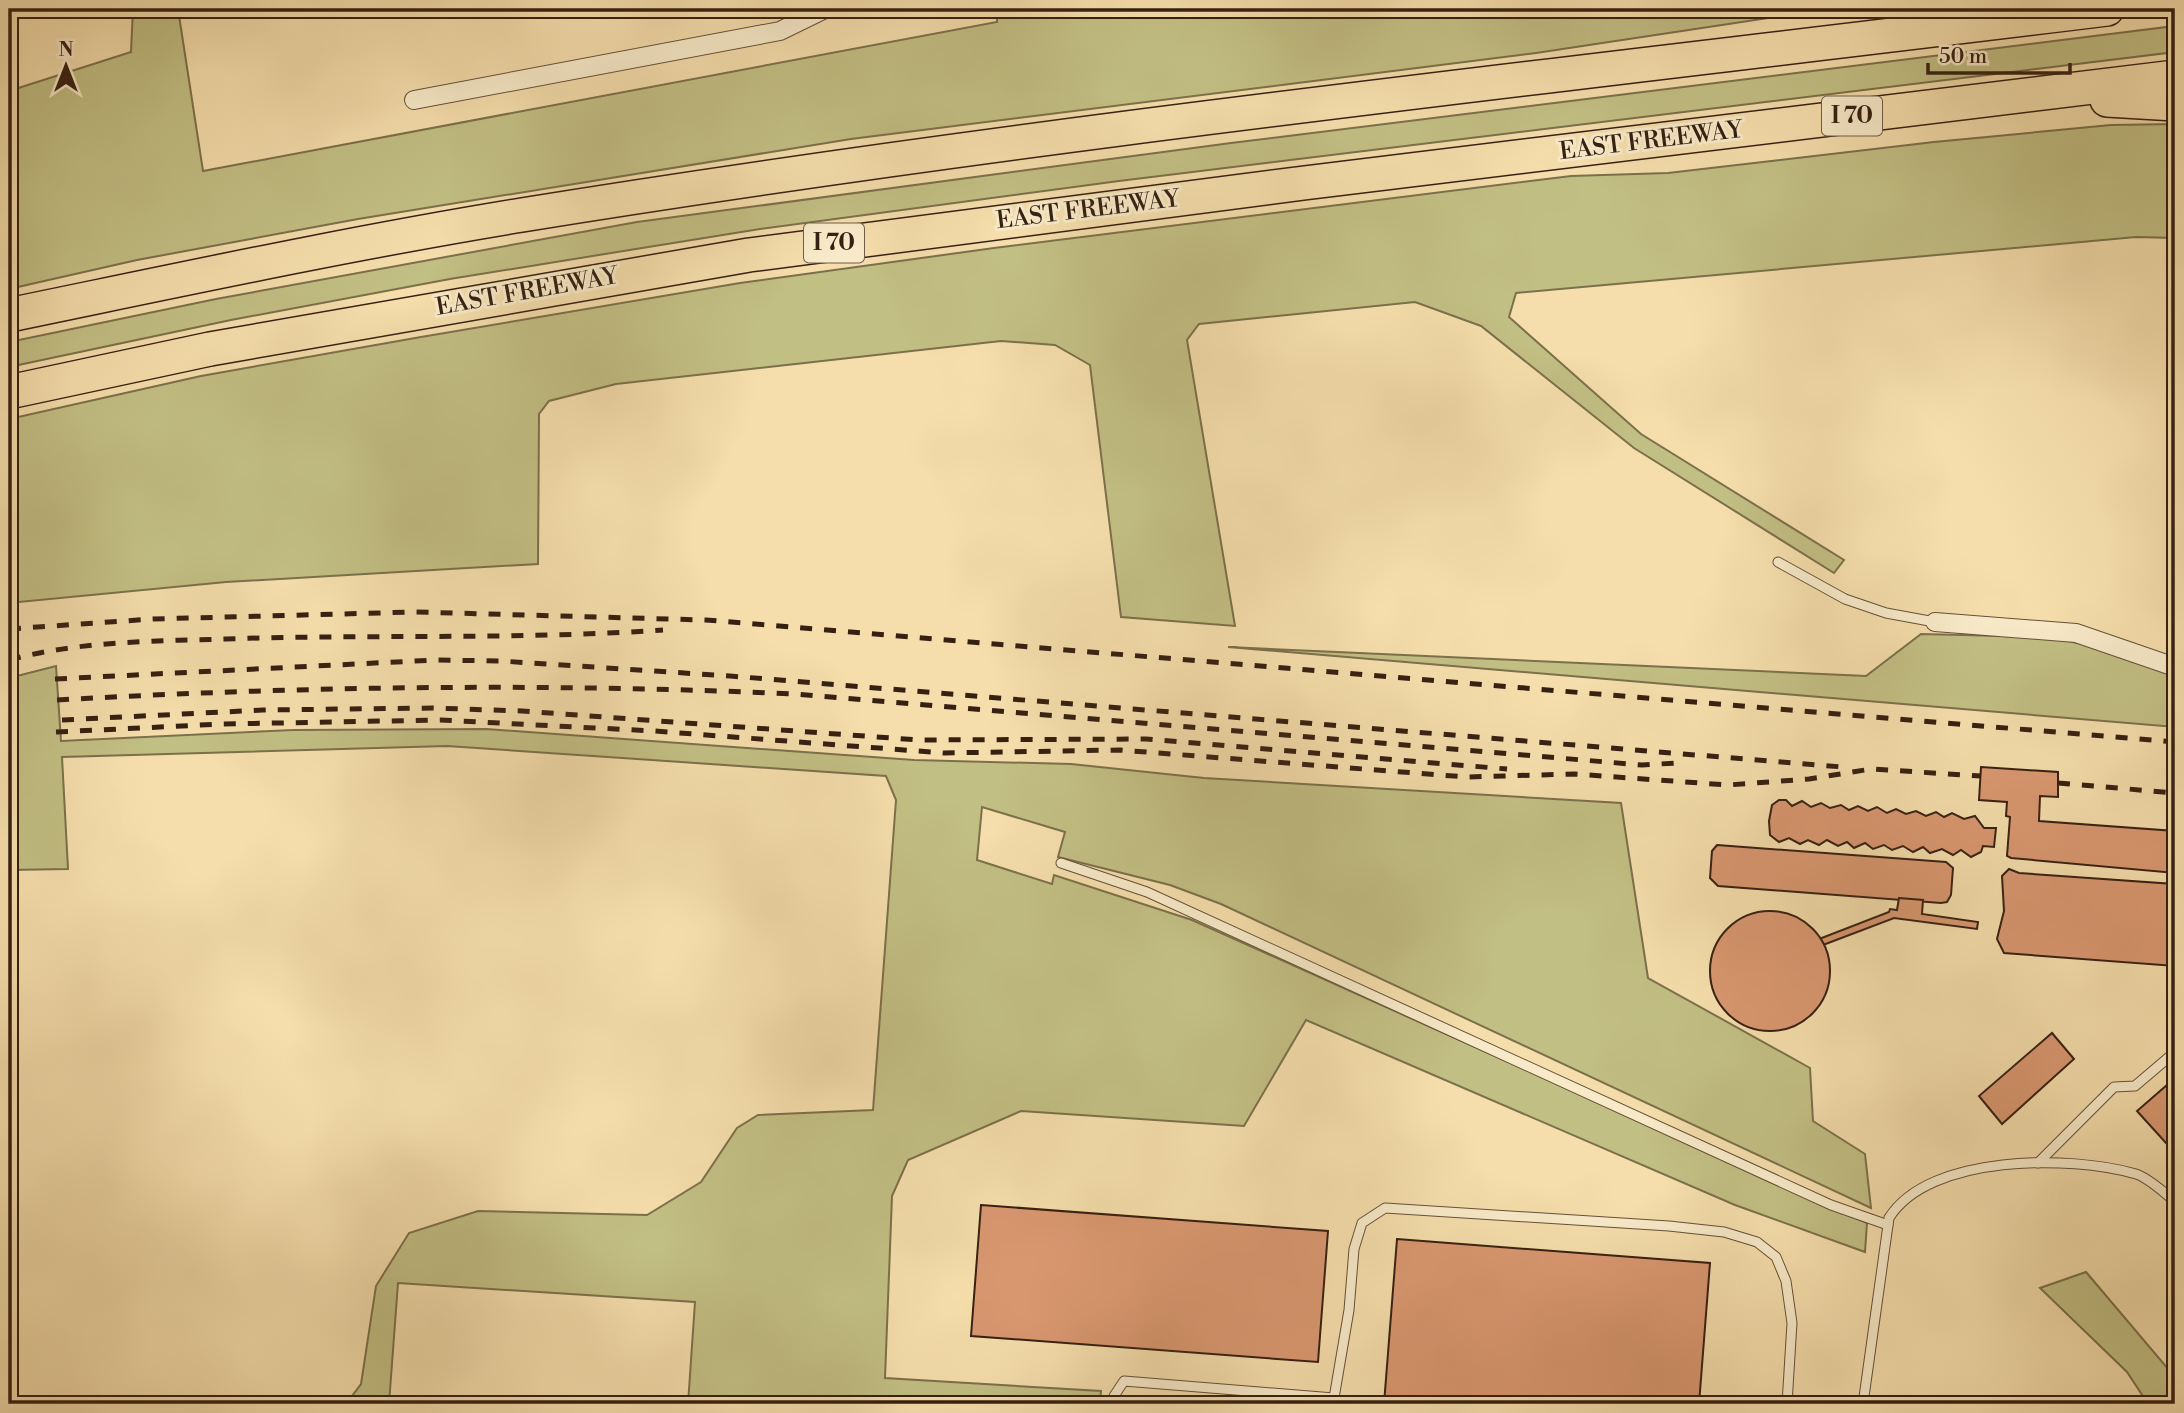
<svg xmlns="http://www.w3.org/2000/svg" width="2184" height="1413" font-family="'Libre Bodoni',serif">
  <style>
    .green { fill: #c2bf84; stroke: #7c704b; stroke-width: 2 }
    .building { fill: #d99770; stroke: #362012; stroke-width: 2 }
    .lines { fill: none; stroke-linecap: round; stroke-linejoin: round }
    .service-casing { stroke: #665038; stroke-width: 11 }
    .minor-casing { stroke: #665038; stroke-width: 20 }
    .motorway-casing { stroke: #362012; stroke-width: 36 }
    .service { stroke: #f8eac9; stroke-width: 9 }
    .minor { stroke: #f8eac9; stroke-width: 18 }
    .motorway { stroke: #f5deac; stroke-width: 33 }
    .rail { stroke: #362012; stroke-width: 5; stroke-dasharray: 12 12; stroke-linecap: butt }
    .labels { text-anchor: middle; dominant-baseline: central; stroke-width: 6; stroke-linejoin: round; paint-order: stroke }
    .shield { fill: #f8eac9; stroke: #705d49; stroke-width: 2 }
    .shield-label { font-size: 23px; font-weight: bold; fill: #362012 }
    .street-label { font-size: 24px; fill: #362012; stroke: #f8eac9 }
  </style>
  <rect width="100%" height="100%" fill="#f5deac"/>
  <filter id="stains"><feTurbulence type="fractalNoise" baseFrequency=".00286" numOctaves="4"/><feColorMatrix values="0 0 0 0 .2 0 0 0 0 .09 0 0 0 0 .02 0 0 0 .5 -.17"/></filter>
  <radialGradient id="worn" r=".72"><stop offset=".6" stop-color="#630" stop-opacity="0"/><stop offset="1" stop-color="#630" stop-opacity=".3"/></radialGradient>
  <g class="green">
    <path d="M 133,9 L 178,9 L 203,171 L 997,22 L 997,9 L 1828,9 L 1536,53 L 851,139 L 358,219 L 137,260 L 9,289 L 9,91 L 131,52 Z"/>
    <path d="M 2175,26 L 2175,52 L 1119,181 L 760,229 L 450,279 L 231,320 L 9,367 L 9,342 L 216,299 L 637,222 L 1231,143 Z"/>
    <path d="M 2175,124 L 2175,238 L 2136,237 L 1516,293 L 1509,317 L 1641,434 L 1844,560 L 1834,573 L 1634,448 L 1481,326 L 1415,302 L 1199,324 L 1187,340 L 1235,626 L 1121,617 L 1090,365 L 1055,345 L 1001,341 L 616,384 L 549,401 L 539,414 L 538,564 L 226,582 L 9,603 L 9,419 L 201,376 L 421,337 L 740,283 L 994,248 L 1571,176 L 1668,173 L 1934,142 L 2111,125 Z"/>
    <path d="M 1921,634 L 2050,637 L 2096,647 L 2175,674 L 2175,727 L 1228,647 L 1866,676 Z"/>
    <path d="M 56,666 L 61,741 L 293,730 L 486,729 L 914,760 L 1071,764 L 1204,778 L 1621,803 L 1648,978 L 1810,1068 L 1813,1121 L 1865,1154 L 1871,1208 L 1221,904 L 1170,885 L 1058,857 L 1065,832 L 982,807 L 977,860 L 1052,884 L 1054,875 L 1192,920 L 1867,1223 L 1865,1252 L 1735,1205 L 1306,1020 L 1244,1126 L 1021,1111 L 908,1160 L 892,1196 L 885,1378 L 1101,1391 L 1100,1404 L 688,1404 L 695,1302 L 398,1283 L 389,1404 L 346,1404 L 361,1384 L 376,1286 L 409,1233 L 478,1211 L 647,1215 L 701,1182 L 737,1128 L 758,1115 L 873,1110 L 896,800 L 886,776 L 447,746 L 62,757 L 68,869 L 9,870 L 9,678 Z"/>
    <path d="M 2086,1272 L 2175,1377 L 2175,1404 L 2148,1404 L 2127,1372 L 2040,1288 Z"/>
  </g>
  <g class="building">
    <path d="M 1981,767 L 2058,772 L 2058,797 L 2040,796 L 2039,821 L 2175,831 L 2175,873 L 2011,858 L 2007,856 L 2010,817 L 2006,816 L 2007,802 L 1979,800 Z"/>
    <path d="M 1779,800 L 1786,800 L 1792,806 L 1802,801 L 1811,807 L 1821,803 L 1830,808 L 1841,805 L 1849,810 L 1858,806 L 1868,811 L 1877,807 L 1887,813 L 1896,809 L 1906,814 L 1916,811 L 1926,816 L 1936,812 L 1944,817 L 1952,813 L 1964,819 L 1975,816 L 1984,828 L 1996,828 L 1994,847 L 1983,846 L 1981,852 L 1971,857 L 1961,850 L 1953,855 L 1942,849 L 1930,853 L 1923,847 L 1913,852 L 1903,846 L 1892,850 L 1884,845 L 1873,849 L 1865,843 L 1854,848 L 1847,842 L 1838,846 L 1827,840 L 1819,845 L 1808,840 L 1800,844 L 1789,838 L 1779,842 L 1770,835 L 1769,821 L 1772,805 Z"/>
    <path d="M 1717,845 L 1946,862 L 1953,868 L 1951,895 L 1947,902 L 1941,903 L 1718,886 L 1710,878 L 1712,851 Z"/>
    <path d="M 2009,869 L 2019,873 L 2174,884 L 2175,966 L 2004,953 L 1997,939 L 2004,911 L 2002,876 Z"/>
    <path d="M 1899,898 L 1923,900 L 1922,914 L 1978,922 L 1977,929 L 1894,918 L 1823,945 L 1819,939 L 1889,912 L 1890,909 L 1897,910 Z"/>
    <circle cx="1770" cy="971" r="60"/>
    <path d="M 2052,1033 L 2074,1059 L 2002,1124 L 1979,1096 Z"/>
    <path d="M 2175,1078 L 2175,1153 L 2137,1111 Z"/>
    <path d="M 981,1205 L 1328,1231 L 1318,1362 L 971,1336 Z"/>
    <path d="M 1397,1239 L 1710,1263 L 1699,1404 L 1384,1404 Z"/>
  </g>
  <g class="lines">
    <g class="service-casing">
      <g id="service">
        <path d="M 1778,562 L 1845,599 L 1886,613 L 1935,622"/>
        <path d="M 1061,863 L 1147,892 L 1831,1205 L 1888,1225"/>
        <path d="M 9,971 L 9,964"/>
        <path d="M 2038,1163 L 2114,1087 L 2135,1086 L 2175,1052"/>
        <path d="M 1113,1404 L 1114,1396 L 1124,1381 L 1334,1398"/>
        <path d="M 1333,1404 L 1349,1310 L 1354,1249 L 1362,1223 L 1385,1208 L 1669,1226 L 1724,1232 L 1757,1242 L 1776,1257 L 1786,1281 L 1792,1323 L 1787,1404"/>
        <path d="M 1863,1404 L 1889,1218 C 1929,1154 2070,1155 2136,1174 C 2149,1178 2164,1193 2175,1201"/>
      </g>
    </g>
    <g class="minor-casing">
      <g id="minor">
        <path d="M 414,100 L 780,31 L 825,9"/>
        <path d="M 1935,622 L 2076,633 L 2175,667"/>
      </g>
    </g>
    <g class="motorway-casing">
      <g id="motorway">
        <path d="M 2107,100 L 2175,104"/>
        <path d="M 9,315 C 179,280 350,243 522,215 C 1048,130 1578,74 2107,9"/>
        <path d="M 9,392 L 210,349 L 749,255 L 1304,183 L 2175,77"/>
      </g>
    </g>
    <use href="#service" class="service"/>
    <use href="#minor" class="minor"/>
    <use href="#motorway" class="motorway"/>
    <g class="rail">
      <path d="M 9,629 L 153,619 L 416,612 L 706,620 L 2175,742"/>
      <path d="M 9,660 C 79,641 153,641 226,639 C 371,634 517,640 663,630"/>
      <path d="M 55,679 L 436,660 L 501,661 L 730,676 L 1843,767"/>
      <path d="M 57,700 C 303,686 549,683 796,694 L 1642,765 L 1677,763"/>
      <path d="M 62,720 L 263,710 L 433,708 L 522,711 L 918,740 L 1146,739 L 1507,769"/>
      <path d="M 56,732 L 223,724 L 440,720 L 654,731 L 944,753 L 1120,750 L 1466,777 L 1574,774 L 1728,785 L 1809,779 L 1871,769 L 1981,776"/>
      <path d="M 2058,783 L 2175,793"/>
    </g>
  </g>
  <g class="labels">
    <g class="shield">
      <rect x="1822" y="96.5" width="60" height="39" rx="5"/>
      <rect x="804" y="223.5" width="60" height="39" rx="5"/>
    </g>
    <g class="shield-label">
      <text x="1852" y="116">I 70</text>
      <text x="834" y="243">I 70</text>
    </g>
    <g class="street-label">
      <text transform="translate(1651 141) rotate(-7)">EAST FREEWAY</text>
      <text transform="translate(1088 210) rotate(-7)">EAST FREEWAY</text>
      <text transform="translate(527 292) rotate(-10)">EAST FREEWAY</text>
    </g>
  </g>
  <rect width="2184" height="1413" fill="none" stroke="#f5deac" stroke-width="35"/>
  <rect x="10" y="10" width="2163" height="1392" fill="none" stroke="#362012" stroke-width="3.5"/>
  <rect x="18" y="18" width="2149" height="1378" fill="none" stroke="#362012" stroke-width="2"/>
  <g transform="translate(66 66)" stroke="#f8eac9" stroke-width="5" paint-order="stroke">
  <path d="M0-5L12 26L0 18L-12 26Z" fill="#362012"/>
  <text y="-10" font-size="19" font-weight="bold" text-anchor="middle" fill="#362012">N</text>
  </g>
  <path d="M1928 63v10h142v-10" fill="none" stroke="#362012" stroke-width="3.5"/>
  <text x="1939" y="63" font-size="21" fill="#362012" stroke="#f8eac9" stroke-width="5" paint-order="stroke">50 m</text>
  <rect width="100%" height="100%" filter="url(#stains)"/>
  <rect width="100%" height="100%" fill="url(#worn)"/>
</svg>
